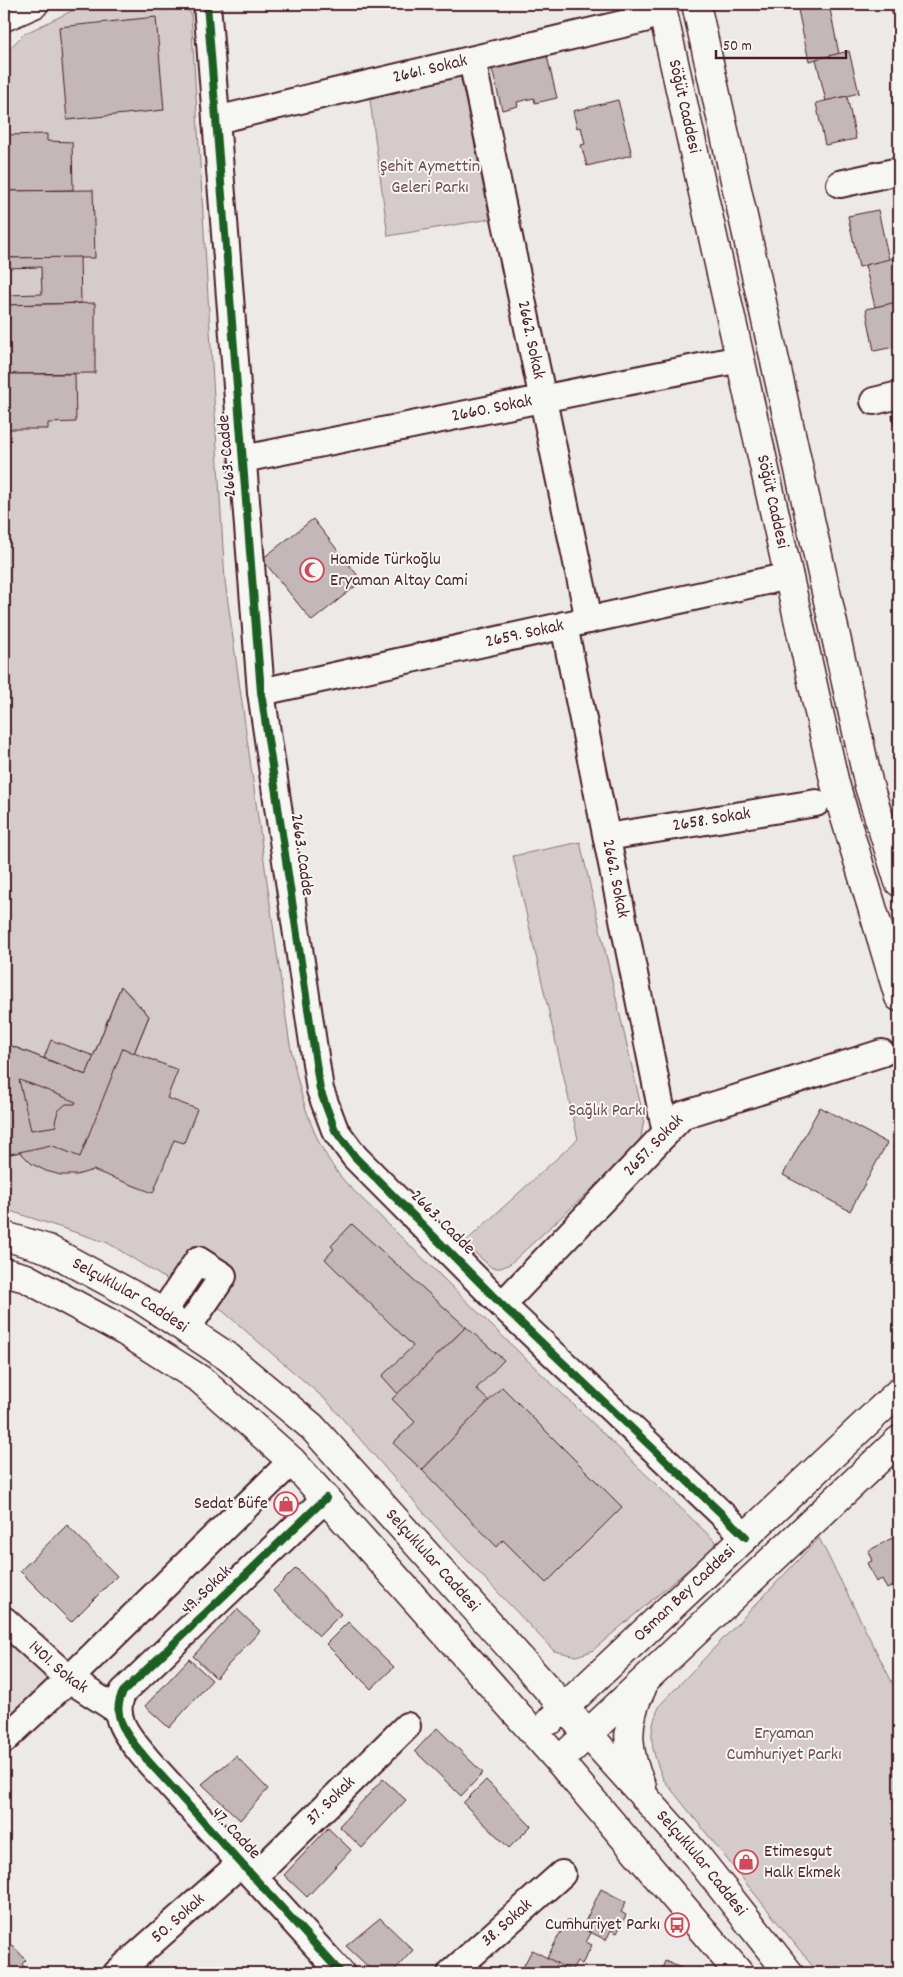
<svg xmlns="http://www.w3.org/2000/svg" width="903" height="1977" font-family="Dekko,sans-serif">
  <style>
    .built { fill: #e0dad8 }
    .green { fill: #d4cbca; stroke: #8f757a }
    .building { fill: #c4b7b7; stroke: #4a1f2b; fill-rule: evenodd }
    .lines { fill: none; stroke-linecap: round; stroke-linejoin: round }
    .minor-casing { stroke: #4a1f2b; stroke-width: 30 }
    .major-casing { stroke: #4a1f2b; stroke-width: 31 }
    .minor { stroke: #f6f6f2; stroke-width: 26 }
    .major { stroke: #f6f6f2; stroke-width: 28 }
    .cycleway-casing { stroke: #f6f6f2; stroke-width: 11 }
    .cycleway { stroke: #1b5e20; stroke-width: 8 }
    .labels { text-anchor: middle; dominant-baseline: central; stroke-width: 4; stroke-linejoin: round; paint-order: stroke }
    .street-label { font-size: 18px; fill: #4a1f2b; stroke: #f6f6f2 }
    .park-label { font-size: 18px; fill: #6c4a53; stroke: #f6f6f2 }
    .poi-label { font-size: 18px; fill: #4a1f2b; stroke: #f6f6f2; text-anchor: start }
  </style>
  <rect width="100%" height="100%" fill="#ece9e6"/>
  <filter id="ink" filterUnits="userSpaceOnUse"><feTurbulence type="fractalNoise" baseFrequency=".02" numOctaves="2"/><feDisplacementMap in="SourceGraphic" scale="10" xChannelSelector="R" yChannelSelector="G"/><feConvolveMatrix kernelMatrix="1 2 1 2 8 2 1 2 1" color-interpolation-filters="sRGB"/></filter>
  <g filter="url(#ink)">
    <path class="built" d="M 4,1633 L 50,1681 L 4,1725 Z"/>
    <g class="green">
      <path d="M 86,4 L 178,4 L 191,13 L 225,581 L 289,1039 C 299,1090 310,1141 345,1182 L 494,1328 L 718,1544 L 592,1651 L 576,1656 L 554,1651 L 445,1537 L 327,1401 L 217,1306 L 174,1284 L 108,1243 L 4,1209 L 4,54 L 24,34 Z"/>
      <path d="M 460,75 L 490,219 L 388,236 L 370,100 Z"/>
      <path d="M 580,842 L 644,1119 L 641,1137 L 632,1152 L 510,1264 L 501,1268 L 492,1268 L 464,1243 L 578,1139 L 513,856 Z"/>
      <path d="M 819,1538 L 899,1696 L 899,1973 L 818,1973 L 663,1779 C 652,1751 646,1734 660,1705 Z"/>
    </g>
    <g class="building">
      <path d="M 829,4 L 839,54 L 809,61 L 798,10 Z"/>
      <rect x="892" y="4" width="7" height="11"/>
      <path d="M 156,17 L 164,110 L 67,120 L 59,27 Z"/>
      <path d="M 849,51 L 859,93 L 826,101 L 816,59 Z"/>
      <path d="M 546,52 L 557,98 L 535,103 L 534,98 L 517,102 L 518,106 L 502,110 L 491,65 Z"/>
      <path d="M 847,96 L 856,139 L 825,145 L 816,103 Z"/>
      <path d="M 618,100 L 632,155 L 587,166 L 581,145 L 585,144 L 581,127 L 577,128 L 573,111 Z"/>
      <path d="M 47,134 L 47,141 L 72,142 L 73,190 L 4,191 L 4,135 Z"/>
      <path d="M 93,190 L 95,258 L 4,258 L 4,191 Z"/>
      <path d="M 878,210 L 889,260 L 859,267 L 848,216 Z"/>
      <path d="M 80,257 L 81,303 L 4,305 L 4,295 L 42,294 L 41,267 L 4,268 L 4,258 Z"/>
      <path d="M 898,257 L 899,302 L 875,307 L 865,265 Z"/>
      <path d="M 4,273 L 8,273 L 9,290 L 4,290 Z"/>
      <path d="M 897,302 L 899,314 L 899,346 L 874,351 L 866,309 Z"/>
      <path d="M 95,303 L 95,373 L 4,374 L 4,305 Z"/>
      <path d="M 4,374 L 75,374 L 76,422 L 48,423 L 48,429 L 4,429 Z"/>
      <path d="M 899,414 L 899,448 L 892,415 Z"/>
      <path d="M 313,519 L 362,581 L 312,621 L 262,559 Z"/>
      <path d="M 121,986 L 149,1016 L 134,1053 L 178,1070 L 167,1098 L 197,1109 L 184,1143 L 174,1140 L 153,1193 L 93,1170 L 77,1175 L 61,1175 L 46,1171 L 32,1164 L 20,1152 L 10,1154 L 4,1123 L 4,1043 L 86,1075 Z"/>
      <path d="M 121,986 L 149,1016 L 134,1053 L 123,1048 L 80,1157 L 51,1145 L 10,1154 L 4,1123 L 4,1043 L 86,1075 ZM 19,1080 L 34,1085 L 76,1102 L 75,1104 L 66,1104 L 58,1111 L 55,1122 L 57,1126 L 31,1130 Z"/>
      <path d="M 51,1040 L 94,1056 L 86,1075 L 44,1058 Z"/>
      <path d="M 820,1107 L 887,1143 L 850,1211 L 783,1175 Z"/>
      <path d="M 352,1224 L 466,1327 L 398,1394 L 382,1376 L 413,1346 L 325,1259 L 334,1249 L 331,1246 Z"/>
      <path d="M 466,1327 L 504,1360 L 476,1389 L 489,1401 L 422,1470 L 393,1443 L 415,1422 L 392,1399 Z"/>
      <path d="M 502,1387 L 622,1507 L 546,1583 L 503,1540 L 497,1547 L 422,1470 Z"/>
      <path d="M 67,1525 L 117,1576 L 71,1622 L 20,1571 Z"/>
      <path d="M 892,1538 L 899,1552 L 899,1583 L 887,1589 L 882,1579 L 876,1582 L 867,1563 L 872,1561 L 868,1551 Z"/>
      <path d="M 296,1568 L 341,1614 L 319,1636 L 273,1591 Z"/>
      <path d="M 237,1609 L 260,1631 L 216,1678 L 193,1656 Z"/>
      <path d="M 348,1622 L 394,1667 L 371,1689 L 326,1644 Z"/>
      <path d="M 189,1659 L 212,1680 L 169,1728 L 145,1706 Z"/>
      <path d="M 437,1728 L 483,1773 L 461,1796 L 415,1751 Z"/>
      <path d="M 236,1756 L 268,1789 L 240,1820 L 202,1784 Z"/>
      <path d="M 383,1779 L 406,1800 L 362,1848 L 339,1826 Z"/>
      <path d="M 486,1780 L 531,1826 L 509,1848 L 463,1803 Z"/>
      <path d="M 328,1828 L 351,1850 L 307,1897 L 284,1875 Z"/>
      <path d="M 601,1889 L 626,1902 L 621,1912 L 626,1915 L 617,1933 L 611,1930 L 606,1940 L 582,1928 Z"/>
      <path d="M 380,1918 L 413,1950 L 392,1973 L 375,1973 L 346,1946 Z"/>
      <path d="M 567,1920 L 591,1933 L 586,1942 L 592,1945 L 582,1964 L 577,1961 L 571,1971 L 547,1958 Z"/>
      <path d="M 4,1945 L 8,1949 L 12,1945 L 26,1960 L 22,1964 L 29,1973 L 4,1973 Z"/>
      <path d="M 532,1950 L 557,1963 L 552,1973 L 520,1973 Z"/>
      <path d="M 665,1961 L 690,1972 L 690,1973 L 653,1973 L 655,1969 L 661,1971 Z"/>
    </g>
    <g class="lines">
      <g class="minor-casing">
        <g id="minor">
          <path d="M 207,4 L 261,692 L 320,1090 L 335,1130 L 355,1157 L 502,1305 L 746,1537"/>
          <path id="s1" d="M 472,60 L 589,620"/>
          <path id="s2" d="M 216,120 L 644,19"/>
          <path d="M 840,184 L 899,171"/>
          <path d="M 874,401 L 899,395"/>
          <path id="s3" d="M 243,459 L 740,359"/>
          <path id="s4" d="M 564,625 L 666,1133"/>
          <path id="s5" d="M 261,692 L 789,576"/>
          <path id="s6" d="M 607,837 L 816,803"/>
          <path id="s7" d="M 502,1305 L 683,1115 L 882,1053"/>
          <path d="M 162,1314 L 198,1260 L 223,1276 L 186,1330"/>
          <path d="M 326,1498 L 123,1692 C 108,1719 133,1742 149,1762 L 341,1973"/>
          <path id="s8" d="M 4,1620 L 69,1679 L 117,1710"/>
          <path d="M 4,1740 L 69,1679 L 292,1461"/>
          <path id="s9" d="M 254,1877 L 407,1726"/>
          <path id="s10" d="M 117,1973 L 241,1863"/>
          <path id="s11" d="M 451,1973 L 562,1874"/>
        </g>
      </g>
      <g class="major-casing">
        <g id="major">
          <path id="s12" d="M 661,4 L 835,784 L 899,997"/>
          <path d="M 696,4 L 869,786 L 899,882"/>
          <path d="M 4,17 L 34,4"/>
          <path id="s13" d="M 4,1236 L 48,1249 L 142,1300 L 228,1357 L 312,1427 L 650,1803 L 696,1855 L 789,1973"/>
          <path d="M 4,1272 L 26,1278 L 124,1331 L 201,1380 L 292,1461 L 559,1761 L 739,1973"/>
          <path d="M 642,1688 C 624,1722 626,1752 642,1787"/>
          <path id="s14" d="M 551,1720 L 899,1392"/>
          <path d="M 559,1761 L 899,1440"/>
        </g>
      </g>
      <use href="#minor" class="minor"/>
      <use href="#major" class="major"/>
      <g class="cycleway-casing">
        <g id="cycleway">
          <path d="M 207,4 L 261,692 L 320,1090 L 335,1130 L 355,1157 L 502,1305 L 746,1537"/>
          <path d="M 326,1498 L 123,1692 C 108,1719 133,1742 149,1762 L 341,1973"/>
        </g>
      </g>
      <use href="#cycleway" class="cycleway"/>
    </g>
  </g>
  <defs>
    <g id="mosque-ring" transform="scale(1.25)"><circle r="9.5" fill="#f6f6f2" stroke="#d1495b" stroke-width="1.5"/><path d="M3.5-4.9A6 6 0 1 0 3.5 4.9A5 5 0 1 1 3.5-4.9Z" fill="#d1495b"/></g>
    <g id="shop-ring" transform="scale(1.25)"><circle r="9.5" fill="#f6f6f2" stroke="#d1495b" stroke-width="1.5"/><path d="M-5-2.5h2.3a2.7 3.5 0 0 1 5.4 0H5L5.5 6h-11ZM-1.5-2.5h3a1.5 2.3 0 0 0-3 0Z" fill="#d1495b"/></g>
    <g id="bus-ring" transform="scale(1.25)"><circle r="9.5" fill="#f6f6f2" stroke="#d1495b" stroke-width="1.5"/><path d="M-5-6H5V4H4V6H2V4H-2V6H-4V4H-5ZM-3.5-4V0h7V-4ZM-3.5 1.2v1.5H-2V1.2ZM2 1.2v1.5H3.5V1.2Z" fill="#d1495b"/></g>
  </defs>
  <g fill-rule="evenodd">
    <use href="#mosque-ring" x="312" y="570"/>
    <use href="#shop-ring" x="286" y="1504"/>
    <use href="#shop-ring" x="746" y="1862"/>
    <use href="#bus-ring" x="677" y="1925"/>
  </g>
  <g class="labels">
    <g class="street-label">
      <text stroke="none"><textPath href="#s2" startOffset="220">2661. Sokak</textPath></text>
      <text stroke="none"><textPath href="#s12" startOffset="105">Söğüt Caddesi</textPath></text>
      <text stroke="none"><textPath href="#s1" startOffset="286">2662. Sokak</textPath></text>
      <text stroke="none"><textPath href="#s3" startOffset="254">2660. Sokak</textPath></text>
      <text transform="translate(228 456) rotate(-95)">2663. Cadde</text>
      <text stroke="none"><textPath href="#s12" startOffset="510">Söğüt Caddesi</textPath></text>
      <text stroke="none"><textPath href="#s5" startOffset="270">2659. Sokak</textPath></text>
      <text stroke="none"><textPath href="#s6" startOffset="106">2658. Sokak</textPath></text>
      <text transform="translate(301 855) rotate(82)">2663. Cadde</text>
      <text stroke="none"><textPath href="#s4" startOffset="259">2662. Sokak</textPath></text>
      <text stroke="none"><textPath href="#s7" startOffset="220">2657. Sokak</textPath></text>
      <text transform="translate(442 1223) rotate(45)">2663. Cadde</text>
      <text stroke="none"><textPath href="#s13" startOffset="140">Selçuklular Caddesi</textPath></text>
      <text stroke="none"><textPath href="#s13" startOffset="545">Selçuklular Caddesi</textPath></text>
      <text transform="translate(207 1591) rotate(-44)">49. Sokak</text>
      <text stroke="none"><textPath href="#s14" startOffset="184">Osman Bey Caddesi</textPath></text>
      <text stroke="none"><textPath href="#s8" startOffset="72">1401. Sokak</textPath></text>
      <text stroke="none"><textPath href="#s9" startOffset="108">37. Sokak</textPath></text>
      <text transform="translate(235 1834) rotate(47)">47. Cadde</text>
      <text stroke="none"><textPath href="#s13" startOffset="950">Selçuklular Caddesi</textPath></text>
      <text stroke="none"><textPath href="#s10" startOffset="82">50. Sokak</textPath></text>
      <text stroke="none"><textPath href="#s11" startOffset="75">38. Sokak</textPath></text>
    </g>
    <g class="park-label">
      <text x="430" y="167">Şehit Aymettin<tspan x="430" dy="21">Geleri Parkı</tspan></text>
      <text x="607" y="1111">Sağlık Parkı</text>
      <text x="784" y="1734">Eryaman<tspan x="784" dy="21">Cumhuriyet Parkı</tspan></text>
    </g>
    <g class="poi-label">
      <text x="330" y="560">Hamide Türkoğlu<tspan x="330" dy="21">Eryaman Altay Cami</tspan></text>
      <text x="268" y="1504" text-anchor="end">Sedat Büfe</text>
      <text x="764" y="1852">Etimesgut<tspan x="764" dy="21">Halk Ekmek</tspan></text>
      <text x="660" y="1925" text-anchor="end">Cumhuriyet Parkı</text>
    </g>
  </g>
  <rect width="903" height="1977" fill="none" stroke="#f6f6f2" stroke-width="20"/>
  <rect x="10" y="10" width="883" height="1957" fill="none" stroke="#4a1f2b" stroke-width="2" filter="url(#ink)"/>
  <path d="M716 50v8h130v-8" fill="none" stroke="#4a1f2b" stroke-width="2.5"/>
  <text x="723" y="50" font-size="15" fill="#4a1f2b" stroke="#f6f6f2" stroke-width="4" paint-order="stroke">50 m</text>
</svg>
